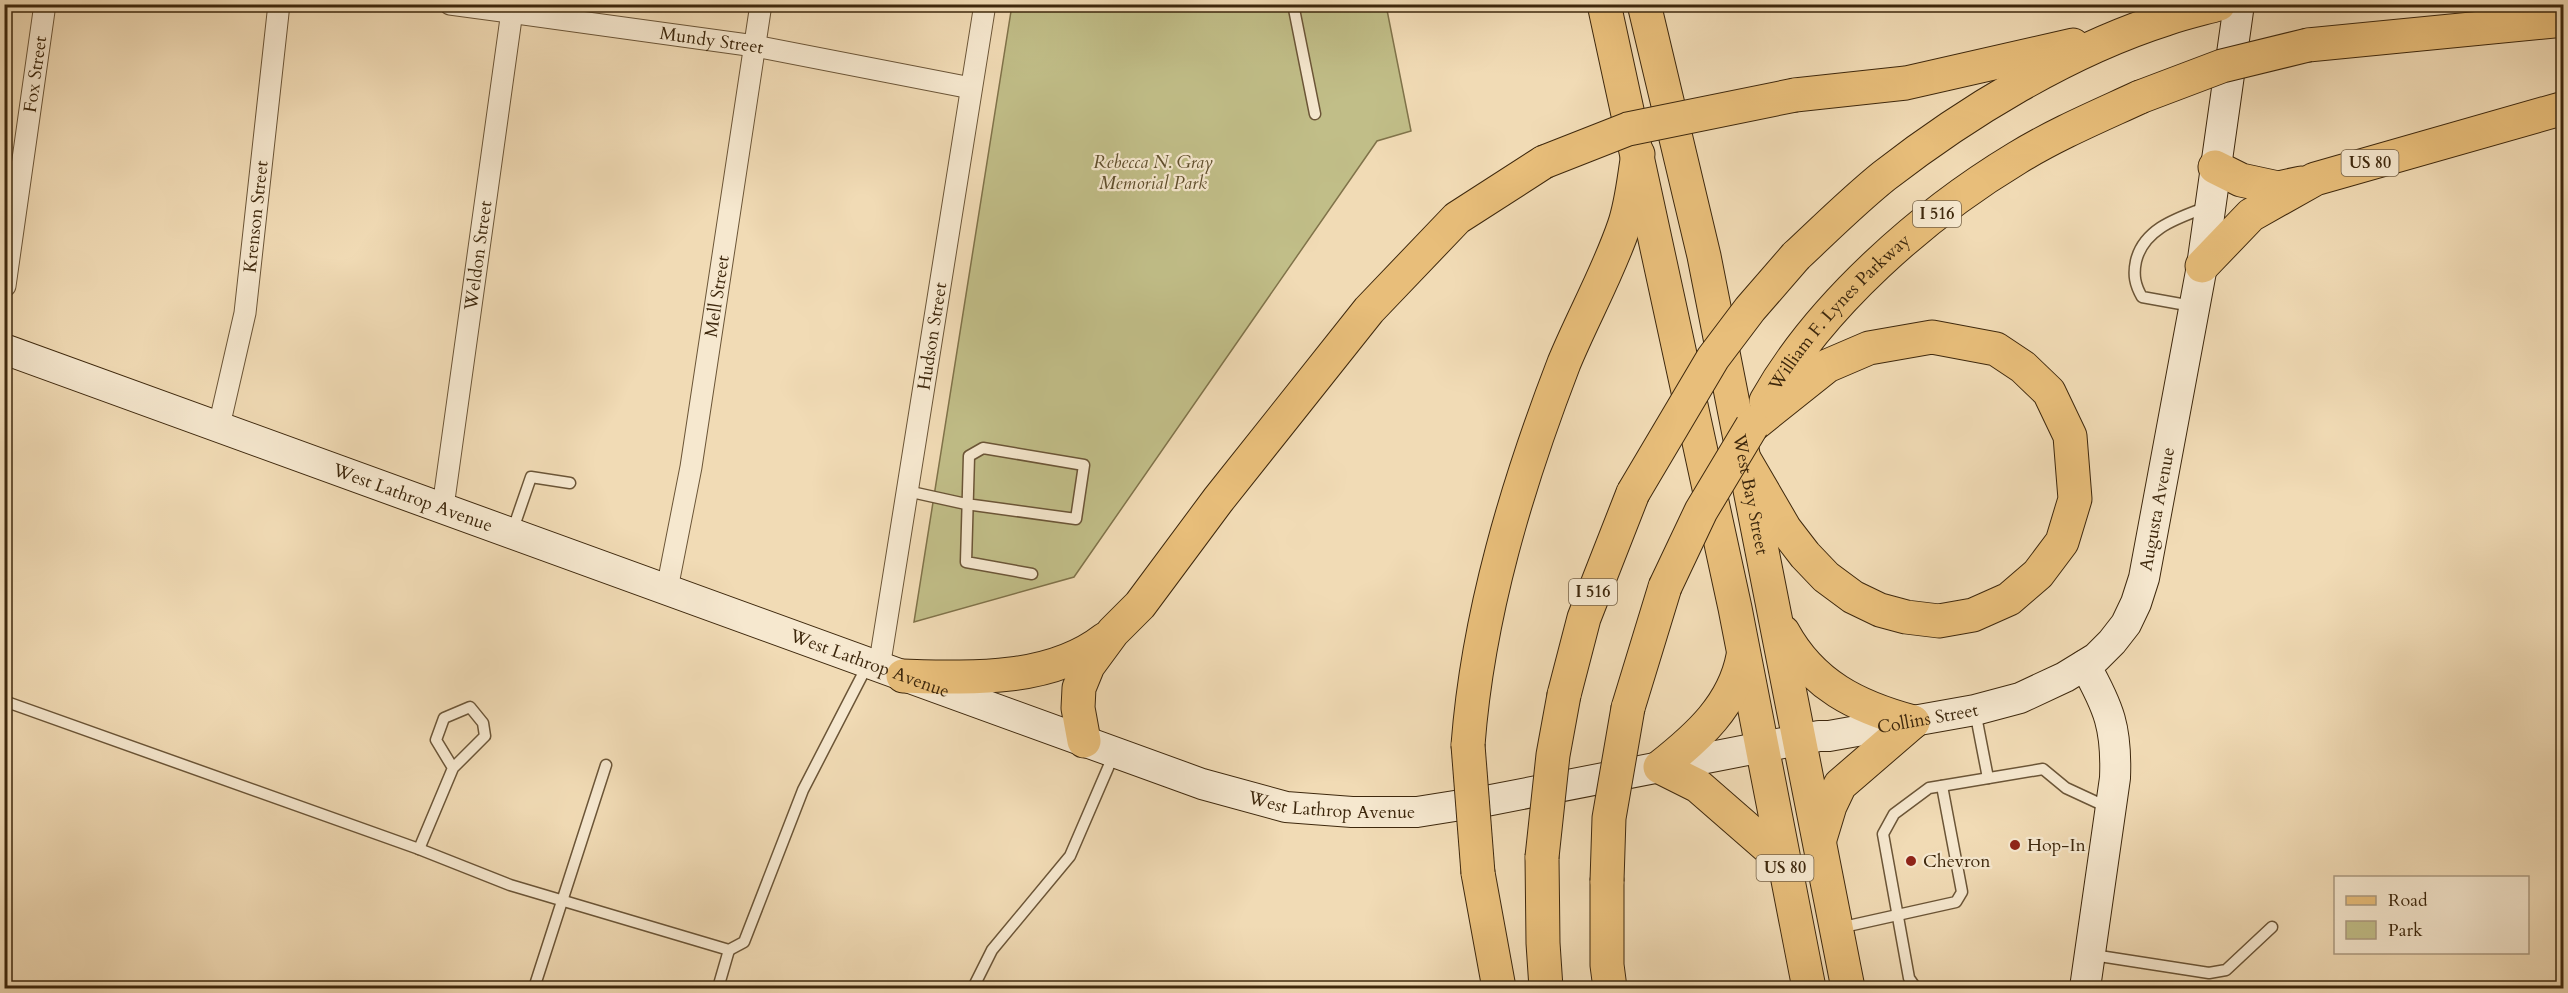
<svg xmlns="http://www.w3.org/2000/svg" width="2568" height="993" font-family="Cardo,serif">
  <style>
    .park { fill: #c1be88; stroke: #80734a; stroke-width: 1.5 }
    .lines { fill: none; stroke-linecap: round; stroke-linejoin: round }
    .lane-casing { stroke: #6b5537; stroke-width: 13 }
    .street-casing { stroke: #6b5537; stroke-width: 23 }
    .secondary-casing { stroke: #3e280d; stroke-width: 32 }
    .primary-casing { stroke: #3e280d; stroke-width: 35 }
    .highway-casing { stroke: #3e280d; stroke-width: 35 }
    .lane { stroke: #f6e8cf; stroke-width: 10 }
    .street { stroke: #f6e8cf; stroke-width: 21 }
    .secondary { stroke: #f6e8cf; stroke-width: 30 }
    .primary { stroke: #e8be7a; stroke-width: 33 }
    .highway { stroke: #e8be7a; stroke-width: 33 }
    .highway-bridge-casing { stroke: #3e280d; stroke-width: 35; stroke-linecap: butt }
    .highway-bridge { stroke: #e8be7a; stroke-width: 33 }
    .poi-dot { fill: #8f2418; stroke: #f6e8cf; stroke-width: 2 }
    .labels { text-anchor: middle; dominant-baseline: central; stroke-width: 4.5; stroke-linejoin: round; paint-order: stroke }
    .shield { fill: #f6e8cf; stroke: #756247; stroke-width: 1.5 }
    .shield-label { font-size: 16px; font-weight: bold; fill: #3e280d }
    .street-label { font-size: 18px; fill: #3e280d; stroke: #f6e8cf }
    .park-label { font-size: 18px; font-style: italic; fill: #5f4e2c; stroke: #f6e8cf }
    .poi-label { font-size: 18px; fill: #3e280d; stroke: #f6e8cf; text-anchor: start }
  </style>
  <rect width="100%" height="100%" fill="#f1dbb5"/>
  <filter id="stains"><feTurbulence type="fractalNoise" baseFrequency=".00333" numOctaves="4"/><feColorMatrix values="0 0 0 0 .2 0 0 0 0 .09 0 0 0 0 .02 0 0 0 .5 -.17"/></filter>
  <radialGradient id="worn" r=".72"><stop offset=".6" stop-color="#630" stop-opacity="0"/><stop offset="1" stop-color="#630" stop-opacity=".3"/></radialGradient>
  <path class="park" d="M 1012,5 L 1386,5 L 1411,131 L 1377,141 L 1074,577 L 914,622 Z"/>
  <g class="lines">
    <g class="lane-casing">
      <g id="lane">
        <path d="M 1293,4 L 1315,114"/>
        <path d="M 2192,306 L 2142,297 C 2135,285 2133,275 2136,261 C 2144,228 2178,218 2207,207"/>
        <path d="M 907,491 L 966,504 L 1076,519 L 1084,465 L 983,448 L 969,456 L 966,562 L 1032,574"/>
        <path d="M 512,532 L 531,477 L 570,483"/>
        <path d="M 4,701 L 419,849 L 510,885 L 729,950 L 744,942 L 803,790 L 868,664"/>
        <path d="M 1975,711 L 1988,778"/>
        <path d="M 419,849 L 453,768 L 485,736 L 483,723 L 470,707 L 444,718 L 436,740 L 453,768"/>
        <path d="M 1839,928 L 1956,902 L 1962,892 L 1942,786"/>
        <path d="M 2093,955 L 2209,973 L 2226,970 L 2272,927"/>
        <path d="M 534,988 L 606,765"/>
        <path d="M 718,988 L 729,950"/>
        <path d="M 973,988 L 992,950 L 1070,856 L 1114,754"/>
        <path d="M 1916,988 L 1909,978 L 1883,834 L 1894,814 L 1929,788 L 2043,769 L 2066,788 L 2107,807"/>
      </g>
    </g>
    <g class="street-casing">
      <g id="street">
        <path id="s1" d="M 450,4 L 755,46 L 971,88"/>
        <path id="s2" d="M 5,286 L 45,4"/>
        <path id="s3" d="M 219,426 L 245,313 L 279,4"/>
        <path id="s4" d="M 443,507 L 513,4"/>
        <path id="s5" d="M 667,589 L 691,467 L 761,4"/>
        <path id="s6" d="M 879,668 L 985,4"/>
      </g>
    </g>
    <g class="secondary-casing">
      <g id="secondary">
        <path id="s7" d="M 4,349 L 1202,784 L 1286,807 L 1352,812 L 1417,812 L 1486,801 L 1819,736 L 1829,736 L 1975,710 L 2020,698 L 2065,677 L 2096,658 L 2112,642 L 2126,624 L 2136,603 L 2144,578 L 2202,266 L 2239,4"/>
        <path d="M 2085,665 C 2109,708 2117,728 2115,778 L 2085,988"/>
      </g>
    </g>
    <g class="primary-casing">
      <g id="primary">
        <path d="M 1604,4 L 1735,608 L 1809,988"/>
        <path id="s8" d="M 1644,4 L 1704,256 L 1848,988"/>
        <path d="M 1783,632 C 1812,685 1857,707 1913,722"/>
        <path d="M 1743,656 C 1734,705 1698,737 1660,767 L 1698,786 L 1784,861"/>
        <path d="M 1820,839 L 1830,806 L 1840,785 L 1913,722"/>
      </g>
    </g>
    <g class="highway-casing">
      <g id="highway">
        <path d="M 2308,45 L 2564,20"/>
        <path d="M 1795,95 L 1906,83 L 2073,45"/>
        <path d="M 2215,167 L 2241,180 L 2278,188 L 2301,183"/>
        <path d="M 1796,256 C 1825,229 1853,201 1884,176 C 1965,113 2068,50 2166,19 C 2183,13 2201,9 2219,4"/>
        <path d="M 2202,266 L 2251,215 L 2315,179 L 2564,108"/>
        <path id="s9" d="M 1766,401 C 1820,305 1924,214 2017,158 C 2056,134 2099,116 2140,97"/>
        <path d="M 1746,462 L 1785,529 L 1805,555 L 1826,577 L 1853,597 L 1880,610 L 1906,617 L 1939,621 L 1973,615 L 2009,599 L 2038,574 L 2062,542 L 2075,499 L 2070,436 L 2049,392 L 2023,367 L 1996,349 L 1932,337 L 1869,348 L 1827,366 L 1752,426"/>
        <path d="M 903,676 C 969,678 1050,682 1105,639"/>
        <path d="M 1564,695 L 1584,618 L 1633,493"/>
        <path d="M 1628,708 L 1665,587"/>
        <path d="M 1084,741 L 1078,708 L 1079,688 L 1088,666 L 1113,632 L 1140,605 L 1218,500 L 1369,310 L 1457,218 L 1544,162"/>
        <path d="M 1468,745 C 1478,614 1517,485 1564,363 C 1583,317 1608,273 1624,226 C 1632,203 1634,177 1638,154"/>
        <path d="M 1542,857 L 1543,943 L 1546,988"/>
        <path d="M 1478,873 L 1499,988"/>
        <path d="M 1607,881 L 1607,965 L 1610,988"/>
      </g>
    </g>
    <use href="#lane" class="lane"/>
    <use href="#street" class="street"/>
    <use href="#secondary" class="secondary"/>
    <use href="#primary" class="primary"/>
    <use href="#highway" class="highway"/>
    <g class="highway-bridge-casing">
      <g id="highway-bridge">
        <path d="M 2140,97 L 2222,66 L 2308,45"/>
        <path d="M 1544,162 L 1628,129 L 1795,95"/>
        <path d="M 1633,493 L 1713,358 L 1750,309 L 1796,256"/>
        <path d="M 1665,587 L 1701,511 L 1752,426"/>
        <path d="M 1468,745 L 1478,873"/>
        <path d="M 1542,857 L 1553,755 L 1564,695"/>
        <path d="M 1607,881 L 1609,818 L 1628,708"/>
      </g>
    </g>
    <use href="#highway-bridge" class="highway-bridge"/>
  </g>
  <g class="poi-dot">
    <circle cx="2015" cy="845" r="6"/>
    <circle cx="1911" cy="861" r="6"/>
  </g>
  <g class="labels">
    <g class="shield">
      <rect x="2341.5" y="150" width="57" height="26" rx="4.5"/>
      <rect x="1913" y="201" width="48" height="26" rx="4.5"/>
      <rect x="1569" y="579" width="48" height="26" rx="4.5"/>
      <rect x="1756.5" y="855" width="57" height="26" rx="4.5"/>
    </g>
    <g class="shield-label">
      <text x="2370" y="163">US 80</text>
      <text x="1937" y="214">I 516</text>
      <text x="1593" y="592">I 516</text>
      <text x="1785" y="868">US 80</text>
    </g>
    <g class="street-label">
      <text stroke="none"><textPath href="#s1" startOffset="264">Mundy Street</textPath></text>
      <text stroke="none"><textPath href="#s2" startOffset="214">Fox Street</textPath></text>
      <text stroke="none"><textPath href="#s3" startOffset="213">Krenson Street</textPath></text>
      <text stroke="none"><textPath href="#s4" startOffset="254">Weldon Street</textPath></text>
      <text stroke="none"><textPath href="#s5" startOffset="297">Mell Street</textPath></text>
      <text stroke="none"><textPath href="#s9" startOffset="116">William F. Lynes Parkway</textPath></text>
      <text stroke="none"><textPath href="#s6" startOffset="336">Hudson Street</textPath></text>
      <text stroke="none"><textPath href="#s8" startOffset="502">West Bay Street</textPath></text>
      <text stroke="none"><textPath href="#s7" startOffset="435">West Lathrop Avenue</textPath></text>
      <text stroke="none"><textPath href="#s7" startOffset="2358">Augusta Avenue</textPath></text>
      <text stroke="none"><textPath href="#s7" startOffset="921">West Lathrop Avenue</textPath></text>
      <text stroke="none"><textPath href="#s7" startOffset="2012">Collins Street</textPath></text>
      <text stroke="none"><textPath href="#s7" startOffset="1407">West Lathrop Avenue</textPath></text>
    </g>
    <g class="park-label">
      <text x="1153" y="162">Rebecca N. Gray<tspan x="1153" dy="21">Memorial Park</tspan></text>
    </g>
    <g class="poi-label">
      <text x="2027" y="845">Hop-In</text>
      <text x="1923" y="861">Chevron</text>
    </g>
  </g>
  <rect width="2568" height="993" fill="none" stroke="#f1dbb5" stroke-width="24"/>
  <rect x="6" y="6" width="2556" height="981" fill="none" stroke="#3e280d" stroke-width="3"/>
  <rect x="12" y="12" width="2544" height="969" fill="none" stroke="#3e280d" stroke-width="1.5"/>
  <rect x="2334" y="876" width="195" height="78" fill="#f6e8cf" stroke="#ac9b81" stroke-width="1.5"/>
  <rect x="2346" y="896" width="30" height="9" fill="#e8be7a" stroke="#ac9b81" stroke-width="1.5"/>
  <text x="2388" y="906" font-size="18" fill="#3e280d">Road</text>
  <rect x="2346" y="921" width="30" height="18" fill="#c1be88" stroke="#ac9b81" stroke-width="1.5"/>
  <text x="2388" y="936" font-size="18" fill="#3e280d">Park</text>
  <rect width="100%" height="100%" filter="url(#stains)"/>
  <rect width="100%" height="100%" fill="url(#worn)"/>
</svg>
